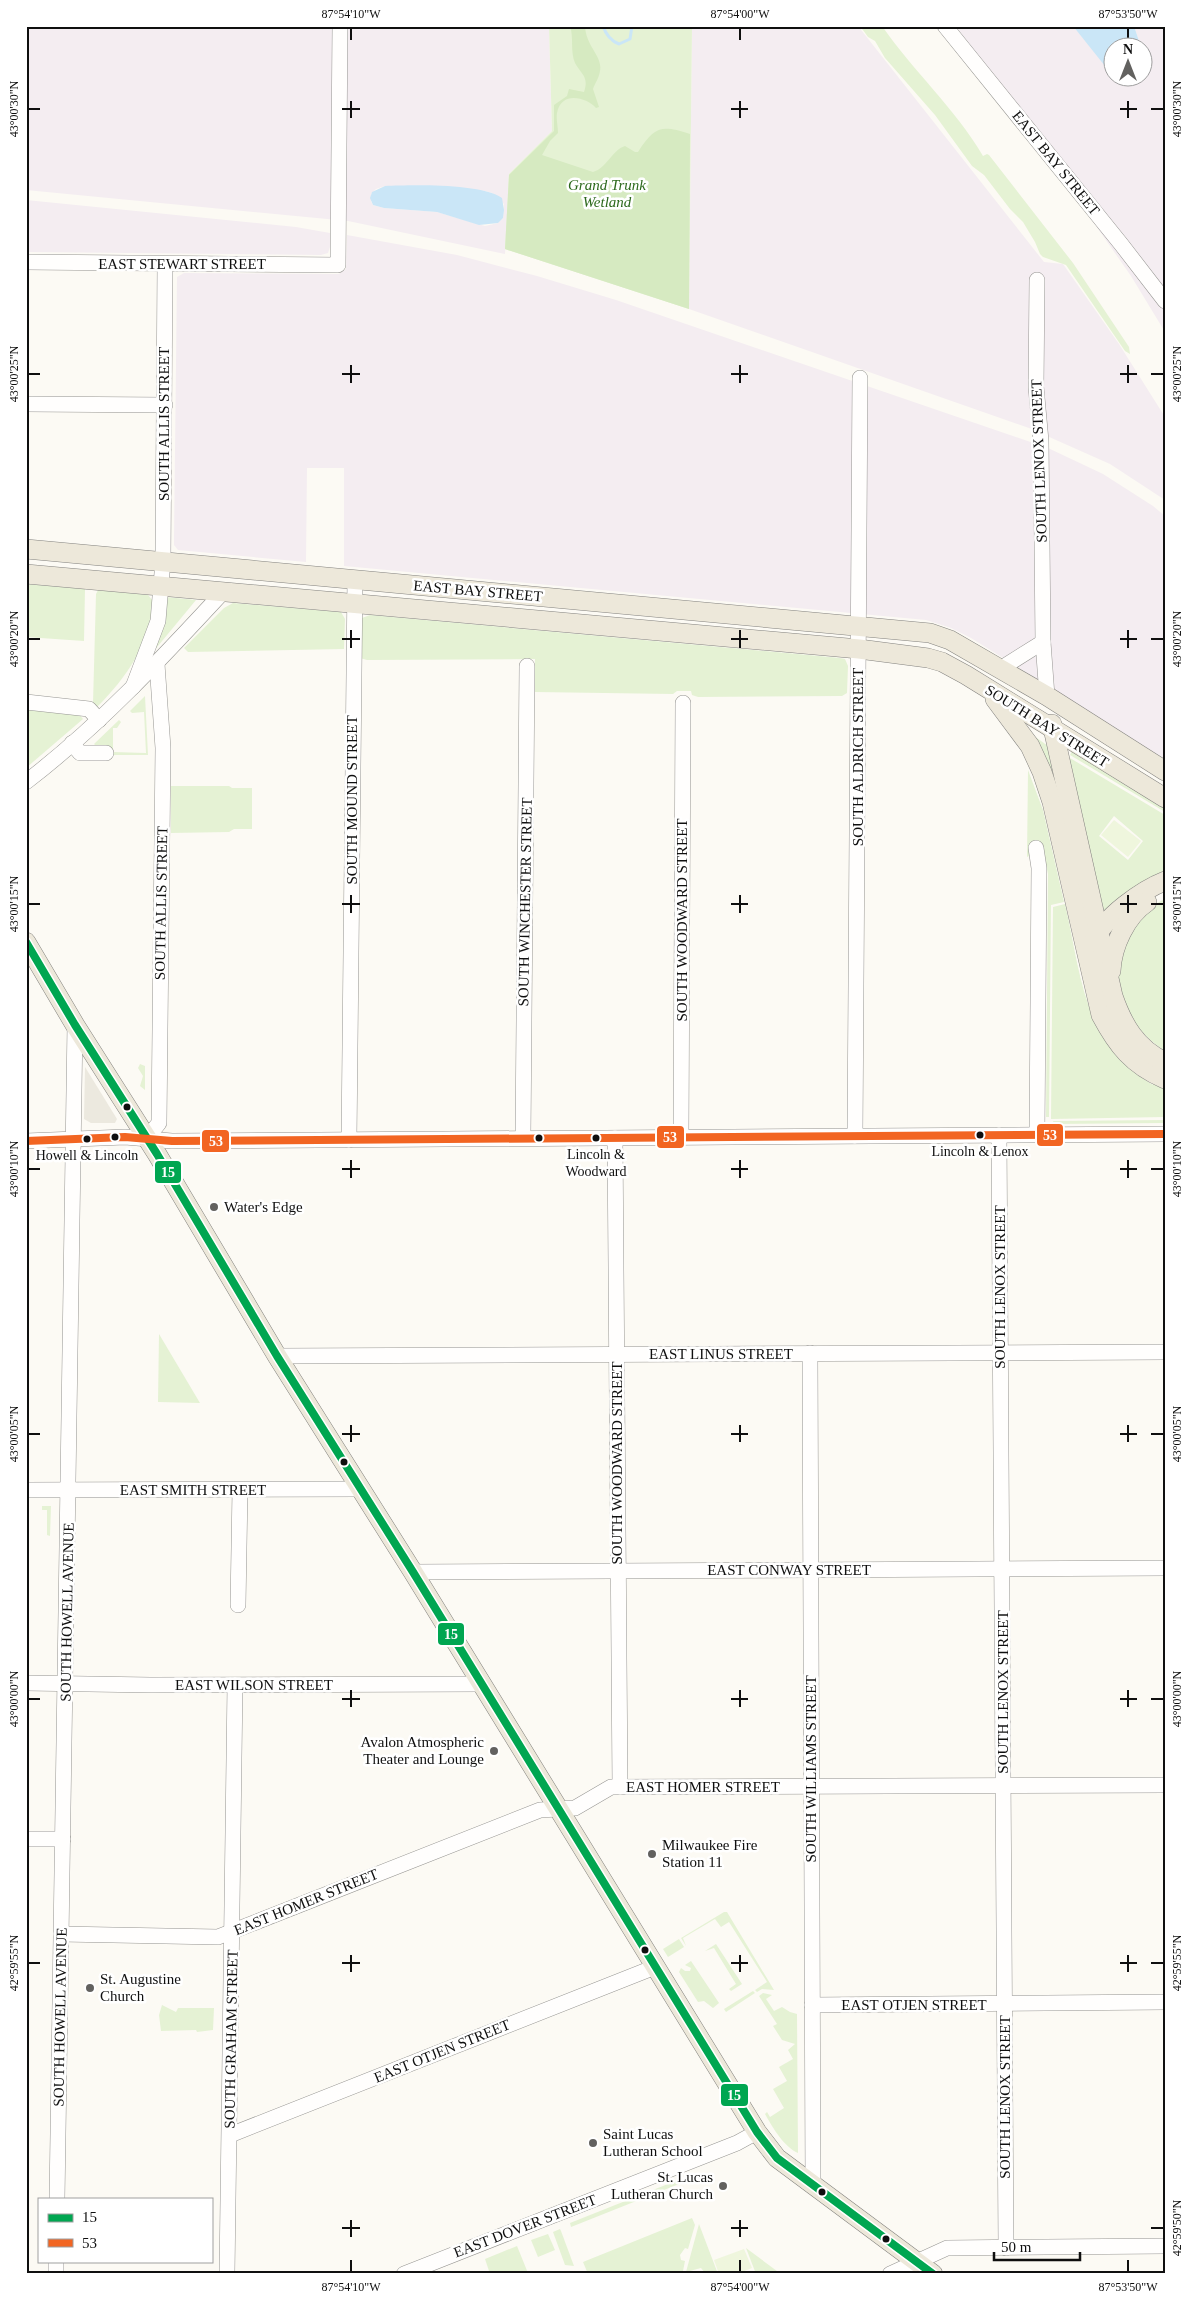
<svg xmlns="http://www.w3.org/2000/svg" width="1191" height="2300" font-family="Georgia,serif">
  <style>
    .industrial { fill: #f4edf1; fill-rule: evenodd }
    .green { fill: #e5f2d4; fill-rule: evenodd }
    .forest { fill: #d6eac1 }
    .pitch { fill: #eff6dd }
    .plaza { fill: #ece9df }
    .water { fill: #cae6f7 }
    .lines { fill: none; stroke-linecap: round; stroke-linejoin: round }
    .stream { stroke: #cae6f7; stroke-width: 3 }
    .minor-casing { stroke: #969592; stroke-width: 16 }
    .major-casing { stroke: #83827f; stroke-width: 20 }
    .minor { stroke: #fffefd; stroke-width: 15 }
    .major { stroke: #ede8da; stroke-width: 19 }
    .bus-1-casing { stroke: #fff; stroke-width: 11 }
    .bus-2-casing { stroke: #fff; stroke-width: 11 }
    .bus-1 { stroke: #00a651; stroke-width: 8 }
    .bus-2 { stroke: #f26522; stroke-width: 8 }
    .ticks { fill: none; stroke: #0f0f0f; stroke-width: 2 }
    .bus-dot { fill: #0f0f0f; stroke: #fff; stroke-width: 2 }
    .poi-dot { fill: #62615f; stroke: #fff; stroke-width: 2 }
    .labels { text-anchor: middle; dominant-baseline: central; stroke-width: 5; stroke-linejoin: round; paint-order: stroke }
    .bus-label { font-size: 14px; fill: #0f0f0f; stroke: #fff }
    .street-label { font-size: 15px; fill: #0f0f0f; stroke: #fff }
    .park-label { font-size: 15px; font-style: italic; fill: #2c691c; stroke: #fff }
    .poi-label { font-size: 15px; fill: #0f0f0f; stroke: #fff; text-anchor: start }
    .line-badge { stroke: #fff; stroke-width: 2 }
    .badge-label { font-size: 14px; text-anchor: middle; font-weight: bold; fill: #fff }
    .neatline { fill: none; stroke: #0f0f0f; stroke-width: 2 }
    .ticks-label { font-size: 12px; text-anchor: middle; fill: #0f0f0f }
  </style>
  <rect width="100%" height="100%" fill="#fcfaf4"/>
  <g class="industrial">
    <path d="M 26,26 L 549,26 L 552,131 L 509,174 L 505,254 L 348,221 L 26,190 ZM 385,186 L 445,187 L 485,191 L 492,193 L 504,204 L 503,218 L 498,223 L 485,226 L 437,212 L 384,208 L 373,205 L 371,201 L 371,194 L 376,189 Z"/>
    <path d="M 692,26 L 858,26 L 1044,262 L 1063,264 L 1119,344 L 1165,417 L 1165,500 L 1110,464 L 1029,428 L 689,309 Z"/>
    <path d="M 956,26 L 1073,26 L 1121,84 L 1130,78 L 1144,78 L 1144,67 L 1147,65 L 1144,48 L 1141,47 L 1134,26 L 1165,26 L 1165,332 L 1131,276 Z"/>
    <path d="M 26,200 L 296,227 L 330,233 L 330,247 L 328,253 L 321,255 L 26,252 Z"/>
    <path d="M 347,235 L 457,255 L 537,276 L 616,300 L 1048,448 L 1103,474 L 1153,506 L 1165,516 L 1165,759 L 971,638 L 951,628 L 926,620 L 344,566 L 344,468 L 307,468 L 306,562 L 178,550 L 174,545 L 174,539 L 177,277 L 184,273 L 339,274 L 346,269 Z"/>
  </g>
  <g class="green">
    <path d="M 549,26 L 692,26 L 689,309 L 505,249 L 509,174 L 552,131 Z"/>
    <path d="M 860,26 L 882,26 C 913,71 955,108 983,156 L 987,154 L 989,155 L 1073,263 L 1129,347 L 1130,354 L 1125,351 L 1066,265 L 1043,257 L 1040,254 L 1035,242 L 1023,222 L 1010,209 L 984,175 L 972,166 L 935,115 L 885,58 L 875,41 L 868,37 Z"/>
    <path d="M 26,584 L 85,589 L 84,641 L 26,637 Z"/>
    <path d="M 98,590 L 148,595 L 153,601 C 152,642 125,679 97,707 L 93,703 L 96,594 Z"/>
    <path d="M 166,597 L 196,600 L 148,658 Z"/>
    <path d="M 233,603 L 341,612 L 345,619 L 344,649 L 188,652 L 184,648 L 224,608 Z"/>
    <path d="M 370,615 L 840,658 L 845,659 L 848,666 L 847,693 L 842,696 L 698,697 L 692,695 L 691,691 L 677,691 L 673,694 L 535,692 L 535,659 L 367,660 L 360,658 L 362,618 Z"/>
    <path d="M 145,696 L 148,755 L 109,755 L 108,746 L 96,746 L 94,744 L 119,720 L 121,722 L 117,728 L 113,728 L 113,752 L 146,753 L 144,712 L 132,713 L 130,711 Z"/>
    <path d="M 26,708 L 78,713 L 83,719 L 26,768 Z"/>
    <path d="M 1030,733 L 1048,746 L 1059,792 Z"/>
    <path d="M 1072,751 L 1165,807 L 1165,812 L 1070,755 Z"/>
    <path d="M 1065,755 L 1165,815 L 1165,874 L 1104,917 ZM 1114,816 L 1143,841 L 1128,860 L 1099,836 Z"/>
    <path d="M 1028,770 L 1043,810 L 1064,902 L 1051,905 L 1049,1117 L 1046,1117 L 1048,874 L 1042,845 L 1030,845 L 1029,856 L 1027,857 Z"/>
    <path d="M 171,786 L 229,786 L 232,788 L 252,788 L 252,829 L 234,829 L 229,832 L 171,833 Z"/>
    <path d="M 1165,899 L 1165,1051 C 1128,1028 1105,980 1125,938 C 1127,933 1133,928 1136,923 C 1145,912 1152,905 1165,899 Z"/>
    <path d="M 1065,904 C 1082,978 1082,1041 1153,1085 L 1152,1082 L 1165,1057 L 1165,1117 L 1051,1119 L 1053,907 Z"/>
    <path d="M 140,1064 L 145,1066 L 145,1090 L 140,1086 L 143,1076 L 138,1068 Z"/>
    <path d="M 1165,1120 L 1165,1123 L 1054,1124 L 1053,1121 Z"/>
    <path d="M 159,1334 L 200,1403 L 158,1402 Z"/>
    <path d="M 42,1506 L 51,1506 L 50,1536 L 47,1535 L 47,1510 L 42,1510 Z"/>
    <path d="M 724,1912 L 727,1912 L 774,1990 L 762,1989 L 757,1992 L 755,1990 L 767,1982 L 729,1922 L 721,1927 L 715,1919 L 683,1938 L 686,1946 L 681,1938 Z"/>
    <path d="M 679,1939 L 684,1947 L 668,1957 L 663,1949 Z"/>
    <path d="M 716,1944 L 742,1984 L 731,1991 L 729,1989 L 736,1984 L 714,1948 L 705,1951 Z"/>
    <path d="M 691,1961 L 719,2003 L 713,2008 L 704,2001 L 698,2002 L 679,1972 L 681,1968 L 685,1971 L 690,1971 L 691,1968 L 685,1965 Z"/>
    <path d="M 753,1991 L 755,1993 L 726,2012 L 724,2009 Z"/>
    <path d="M 763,1993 L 772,1995 L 766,1999 L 774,2011 L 782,2007 L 790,2012 L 797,2014 L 798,2153 C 784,2147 773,2128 765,2114 L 767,2112 L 770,2117 L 784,2108 L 773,2089 L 787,2081 L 779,2067 L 793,2059 L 788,2050 L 795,2044 L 782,2040 L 773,2026 L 777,2024 L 759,1996 Z"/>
    <path d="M 162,2005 L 176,2012 L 178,2008 L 214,2008 L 213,2030 L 197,2032 L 196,2030 L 161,2031 L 159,2015 Z"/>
    <path d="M 678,2180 L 679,2184 L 571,2227 L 570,2223 Z"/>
    <path d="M 692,2218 L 695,2225 L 688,2249 L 685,2248 L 680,2255 L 681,2260 L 685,2261 L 683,2271 L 677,2274 L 588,2274 L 583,2262 Z"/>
    <path d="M 699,2224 L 718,2274 L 706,2274 L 701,2268 L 686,2272 Z"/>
    <path d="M 560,2229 L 561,2231 L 574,2266 L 565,2265 L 553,2232 Z"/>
    <path d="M 548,2234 L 555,2250 L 538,2257 L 531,2240 Z"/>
    <path d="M 517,2246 L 528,2273 L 490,2274 L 485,2259 Z"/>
    <path d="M 746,2248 L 781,2274 L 756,2274 Z"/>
  </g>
  <path class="forest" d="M 570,26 L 585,26 C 586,47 603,56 600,71 C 599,78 595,83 593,89 L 599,107 L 596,108 C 586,97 561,91 557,113 C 556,119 558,127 558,133 L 550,141 L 542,155 L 593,172 C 607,168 612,150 625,146 L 635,152 L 638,152 C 655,126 661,125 690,134 L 689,309 L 505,249 L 509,175 L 554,131 L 554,105 L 567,96 L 569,89 L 584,92 C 589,77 582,75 575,63 C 570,51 574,38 570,26 Z"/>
  <g class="pitch">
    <path d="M 1114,820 L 1141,841 L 1128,857 L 1101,835 Z"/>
    <path d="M 744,2249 L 752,2268 L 737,2274 L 719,2274 L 714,2260 Z"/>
  </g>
  <path class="plaza" d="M 85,1067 L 117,1119 L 115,1123 L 91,1123 L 84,1119 Z"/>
  <g class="water">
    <path d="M 1073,26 L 1134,26 L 1141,47 L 1114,48 L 1113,76 Z"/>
    <path d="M 385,186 C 412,185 480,183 502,198 L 504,210 L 503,218 L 498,223 L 479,225 L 437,212 L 384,208 L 373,205 L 370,198 L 372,192 Z"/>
  </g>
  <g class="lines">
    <path class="stream" d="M 603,26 C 606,35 611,41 619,44 L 630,39 L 632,26"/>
    <g class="minor-casing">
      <g id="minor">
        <path d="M 945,26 L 1121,244 L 1165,301"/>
        <path d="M 26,262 L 338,265 L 340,26"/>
        <path d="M 1037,280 L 1036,387 L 1041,441 L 1043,642 L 1047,696"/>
        <path d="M 26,404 L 165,405"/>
        <path d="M 1000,669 L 1043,642"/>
        <path d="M 133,687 L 158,621 L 163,561 L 165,264"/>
        <path d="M 26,702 L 89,709 L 99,720"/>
        <path d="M 72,743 L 80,753 L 106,753"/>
        <path d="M 26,782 C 99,726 162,658 224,591"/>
        <path d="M 1036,848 L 1039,868 L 1037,1135"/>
        <path d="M 999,1135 L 1006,2248"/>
        <path d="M 855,1136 L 860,378"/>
        <path d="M 681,1137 L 683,703"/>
        <path d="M 147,1138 L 159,1123 L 163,748 L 157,664"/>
        <path d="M 523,1138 L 527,666"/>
        <path d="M 615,1138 L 620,1787"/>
        <path d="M 349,1140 L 355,580"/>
        <path d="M 26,1141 L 125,1137 L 172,1141 L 1165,1134"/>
        <path d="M 810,1353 L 813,2185"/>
        <path d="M 277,1356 L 1165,1352"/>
        <path d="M 26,1490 L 359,1489"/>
        <path d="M 413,1572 L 1165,1568"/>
        <path d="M 238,1605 L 240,1490"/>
        <path d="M 26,1683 L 151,1685 L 481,1684"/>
        <path d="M 26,1839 L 63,1839"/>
        <path d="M 61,1934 L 218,1937 L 540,1810 L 575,1808 L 611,1787 L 1165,1785"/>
        <path d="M 812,2005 L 1165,2002"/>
        <path d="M 230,2135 L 655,1967"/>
        <path d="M 57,2199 L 75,1025"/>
        <path d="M 56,2274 L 56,2261"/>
        <path d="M 227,2274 L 235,1685"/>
        <path d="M 404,2274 L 737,2143 L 757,2132"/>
        <path d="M 890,2274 L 947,2248 L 1165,2246"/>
      </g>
    </g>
    <g class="major-casing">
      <g id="major">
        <path d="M 26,549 L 930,633 L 950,640 L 1047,696 L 1165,771"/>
        <path d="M 26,574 L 859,649 L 928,658 L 942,662 L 966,675 L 1165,798"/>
        <path d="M 995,699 L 1030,746 L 1042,772 L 1052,802 L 1101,1015 C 1117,1045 1132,1065 1165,1079"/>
        <path d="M 1052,724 L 1113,996 C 1123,1025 1136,1048 1165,1062"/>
        <path d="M 1094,941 C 1104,917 1142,890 1165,881"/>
        <path d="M 26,942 L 75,1025 L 157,1154 L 277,1356 L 413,1572 L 757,2132 L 777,2158 L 933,2274"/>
        <path d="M 1111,971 C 1112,946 1126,916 1147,902"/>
      </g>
    </g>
    <use href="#minor" class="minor"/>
    <use href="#major" class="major"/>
    <g class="bus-1-casing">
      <path id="bus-1" d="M 26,942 L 75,1025 L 157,1154 L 277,1356 L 413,1572 L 757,2132 L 777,2158 L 933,2274"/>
    </g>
    <g class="bus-2-casing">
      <path id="bus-2" d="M 26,1141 L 125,1137 L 172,1141 L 1165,1134"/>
    </g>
    <use href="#bus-1" class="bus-1"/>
    <use href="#bus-2" class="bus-2"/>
  </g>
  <path class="ticks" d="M 351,28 L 351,40M 740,28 L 740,40M 1128,28 L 1128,40M 351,101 L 351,118M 740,101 L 740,118M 1128,101 L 1128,118M 28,109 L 40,109M 342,109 L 360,109M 731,109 L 748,109M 1120,109 L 1137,109M 1151,109 L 1164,109M 351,365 L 351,383M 740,365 L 740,383M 1128,365 L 1128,383M 28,374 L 40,374M 342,374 L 360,374M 731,374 L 748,374M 1120,374 L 1137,374M 1151,374 L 1164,374M 351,630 L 351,648M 740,630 L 740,648M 1128,630 L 1128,648M 28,639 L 40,639M 342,639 L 360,639M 731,639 L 748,639M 1120,639 L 1137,639M 1151,639 L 1164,639M 351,895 L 351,913M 740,895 L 740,913M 1128,895 L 1128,913M 28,904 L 40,904M 342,904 L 360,904M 731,904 L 748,904M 1120,904 L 1137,904M 1151,904 L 1164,904M 351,1160 L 351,1178M 740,1160 L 740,1178M 1128,1160 L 1128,1178M 28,1169 L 40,1169M 342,1169 L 360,1169M 731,1169 L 748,1169M 1120,1169 L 1137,1169M 1151,1169 L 1164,1169M 351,1425 L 351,1442M 740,1425 L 740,1442M 1128,1425 L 1128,1442M 28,1434 L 40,1434M 342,1434 L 360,1434M 731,1434 L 748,1434M 1120,1434 L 1137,1434M 1151,1434 L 1164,1434M 351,1690 L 351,1707M 740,1690 L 740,1707M 1128,1690 L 1128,1707M 28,1699 L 40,1699M 342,1699 L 360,1699M 731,1699 L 748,1699M 1120,1699 L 1137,1699M 1151,1699 L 1164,1699M 351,1955 L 351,1972M 740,1955 L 740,1972M 1128,1955 L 1128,1972M 28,1963 L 40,1963M 342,1963 L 360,1963M 731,1963 L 748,1963M 1120,1963 L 1137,1963M 1151,1963 L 1164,1963M 351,2220 L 351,2237M 740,2220 L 740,2237M 342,2228 L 360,2228M 731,2228 L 748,2228M 1151,2228 L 1164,2228M 351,2260 L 351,2272M 740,2260 L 740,2272M 1128,2260 L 1128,2272"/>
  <g class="bus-dot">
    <circle cx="127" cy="1107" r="4.5"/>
    <circle cx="980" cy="1135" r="4.5"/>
    <circle cx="115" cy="1137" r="4.5"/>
    <circle cx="539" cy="1138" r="4.5"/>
    <circle cx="596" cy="1138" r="4.5"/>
    <circle cx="87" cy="1139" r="4.5"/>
    <circle cx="344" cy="1462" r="4.5"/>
    <circle cx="645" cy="1950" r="4.5"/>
    <circle cx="822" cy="2192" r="4.5"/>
    <circle cx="886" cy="2239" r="4.5"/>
  </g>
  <g class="poi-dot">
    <circle cx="214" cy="1207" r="5"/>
    <circle cx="494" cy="1751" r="5"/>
    <circle cx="652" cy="1854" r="5"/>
    <circle cx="90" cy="1988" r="5"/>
    <circle cx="593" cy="2143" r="5"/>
    <circle cx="723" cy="2186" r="5"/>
  </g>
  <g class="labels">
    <g class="bus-label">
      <text x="980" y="1151">Lincoln &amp; Lenox</text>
      <text x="596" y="1154">Lincoln &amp;<tspan x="596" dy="17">Woodward</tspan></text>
      <text x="87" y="1155">Howell &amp; Lincoln</text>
    </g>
    <g class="street-label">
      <text transform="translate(1056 163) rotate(51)">EAST BAY STREET</text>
      <text x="182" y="264">EAST STEWART STREET</text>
      <text transform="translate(164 424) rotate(-90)">SOUTH ALLIS STREET</text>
      <text transform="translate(1039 461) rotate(-92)">SOUTH LENOX STREET</text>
      <text transform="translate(478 591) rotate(5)">EAST BAY STREET</text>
      <text transform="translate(1047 726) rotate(32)">SOUTH BAY STREET</text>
      <text transform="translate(858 757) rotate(-90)">SOUTH ALDRICH STREET</text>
      <text transform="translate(352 800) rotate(-90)">SOUTH MOUND STREET</text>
      <text transform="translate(525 902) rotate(-89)">SOUTH WINCHESTER STREET</text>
      <text transform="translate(161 903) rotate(-89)">SOUTH ALLIS STREET</text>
      <text transform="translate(682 920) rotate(-90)">SOUTH WOODWARD STREET</text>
      <text transform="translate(1000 1287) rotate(-90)">SOUTH LENOX STREET</text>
      <text x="721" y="1354">EAST LINUS STREET</text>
      <text transform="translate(617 1463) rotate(-90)">SOUTH WOODWARD STREET</text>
      <text x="193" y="1490">EAST SMITH STREET</text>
      <text x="789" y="1570">EAST CONWAY STREET</text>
      <text transform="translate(67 1612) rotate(-89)">SOUTH HOWELL AVENUE</text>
      <text x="254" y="1685">EAST WILSON STREET</text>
      <text transform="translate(1003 1692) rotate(-90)">SOUTH LENOX STREET</text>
      <text transform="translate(811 1769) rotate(-90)">SOUTH WILLIAMS STREET</text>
      <text x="703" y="1787">EAST HOMER STREET</text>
      <text transform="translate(306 1902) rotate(-22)">EAST HOMER STREET</text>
      <text x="914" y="2005">EAST OTJEN STREET</text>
      <text transform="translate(60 2017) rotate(-89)">SOUTH HOWELL AVENUE</text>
      <text transform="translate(231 2039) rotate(-89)">SOUTH GRAHAM STREET</text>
      <text transform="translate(442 2051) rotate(-22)">EAST OTJEN STREET</text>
      <text transform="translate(1005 2097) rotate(-90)">SOUTH LENOX STREET</text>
      <text transform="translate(525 2226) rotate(-21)">EAST DOVER STREET</text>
    </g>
    <g class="park-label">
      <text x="607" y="185">Grand Trunk<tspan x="607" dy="17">Wetland</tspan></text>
    </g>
    <g class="poi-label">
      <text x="224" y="1207">Water's Edge</text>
      <text x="484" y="1742" text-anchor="end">Avalon Atmospheric<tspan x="484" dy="17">Theater and Lounge</tspan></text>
      <text x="662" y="1845">Milwaukee Fire<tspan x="662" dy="17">Station 11</tspan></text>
      <text x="100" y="1979">St. Augustine<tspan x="100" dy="17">Church</tspan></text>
      <text x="603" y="2134">Saint Lucas<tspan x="603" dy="17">Lutheran School</tspan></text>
      <text x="713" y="2177" text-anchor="end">St. Lucas<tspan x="713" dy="17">Lutheran Church</tspan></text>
    </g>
  </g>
  <g class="line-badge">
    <rect x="1036" y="1123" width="28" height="24" rx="5" fill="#f26522"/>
    <rect x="656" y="1125" width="29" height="24" rx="5" fill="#f26522"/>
    <rect x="201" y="1129" width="29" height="24" rx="5" fill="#f26522"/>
    <rect x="154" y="1160" width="28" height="24" rx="5" fill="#00a651"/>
    <rect x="437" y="1622" width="28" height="24" rx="5" fill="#00a651"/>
    <rect x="720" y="2083" width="29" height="24" rx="5" fill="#00a651"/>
  </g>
  <g class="badge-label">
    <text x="1050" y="1140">53</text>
    <text x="670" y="1142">53</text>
    <text x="216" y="1146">53</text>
    <text x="168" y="1177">15</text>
    <text x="451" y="1639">15</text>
    <text x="734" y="2100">15</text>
  </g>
  <rect width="1191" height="2300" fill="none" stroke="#ffffff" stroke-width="55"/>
  <rect x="38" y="2198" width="175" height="65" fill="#ffffff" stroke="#9f9f9f"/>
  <rect x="48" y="2214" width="25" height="8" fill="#00a651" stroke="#9f9f9f"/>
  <text x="82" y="2222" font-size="15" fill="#0f0f0f">15</text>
  <rect x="48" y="2239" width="25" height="8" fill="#f26522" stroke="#9f9f9f"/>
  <text x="82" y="2248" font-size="15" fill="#0f0f0f">53</text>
  <g transform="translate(1128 62)"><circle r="24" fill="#ffffff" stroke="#9f9f9f"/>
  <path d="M0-4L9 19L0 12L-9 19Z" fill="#62615f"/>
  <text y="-8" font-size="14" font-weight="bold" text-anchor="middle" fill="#0f0f0f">N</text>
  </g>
  <path d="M994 2252v8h86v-8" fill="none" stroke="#0f0f0f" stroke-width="2.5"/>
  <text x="1001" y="2252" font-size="15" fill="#0f0f0f" stroke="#ffffff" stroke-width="4" paint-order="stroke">50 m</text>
  <rect x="28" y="28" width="1136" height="2244" class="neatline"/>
  <g class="ticks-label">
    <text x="351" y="18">87°54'10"W</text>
    <text x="740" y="18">87°54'00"W</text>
    <text x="1128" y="18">87°53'50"W</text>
    <text transform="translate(14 109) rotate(-90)" y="4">43°00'30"N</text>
    <text transform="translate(1177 109) rotate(-90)" y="4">43°00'30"N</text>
    <text transform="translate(14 374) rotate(-90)" y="4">43°00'25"N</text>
    <text transform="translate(1177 374) rotate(-90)" y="4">43°00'25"N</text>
    <text transform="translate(14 639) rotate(-90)" y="4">43°00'20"N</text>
    <text transform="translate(1177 639) rotate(-90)" y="4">43°00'20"N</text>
    <text transform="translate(14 904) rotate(-90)" y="4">43°00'15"N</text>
    <text transform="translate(1177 904) rotate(-90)" y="4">43°00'15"N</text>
    <text transform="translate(14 1169) rotate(-90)" y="4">43°00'10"N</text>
    <text transform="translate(1177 1169) rotate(-90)" y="4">43°00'10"N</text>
    <text transform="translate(14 1434) rotate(-90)" y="4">43°00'05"N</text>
    <text transform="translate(1177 1434) rotate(-90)" y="4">43°00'05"N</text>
    <text transform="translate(14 1699) rotate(-90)" y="4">43°00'00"N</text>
    <text transform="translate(1177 1699) rotate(-90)" y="4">43°00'00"N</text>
    <text transform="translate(14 1963) rotate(-90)" y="4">42°59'55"N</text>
    <text transform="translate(1177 1963) rotate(-90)" y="4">42°59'55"N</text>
    <text transform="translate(1177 2228) rotate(-90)" y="4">42°59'50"N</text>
    <text x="351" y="2291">87°54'10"W</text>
    <text x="740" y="2291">87°54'00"W</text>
    <text x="1128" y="2291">87°53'50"W</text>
  </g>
</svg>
